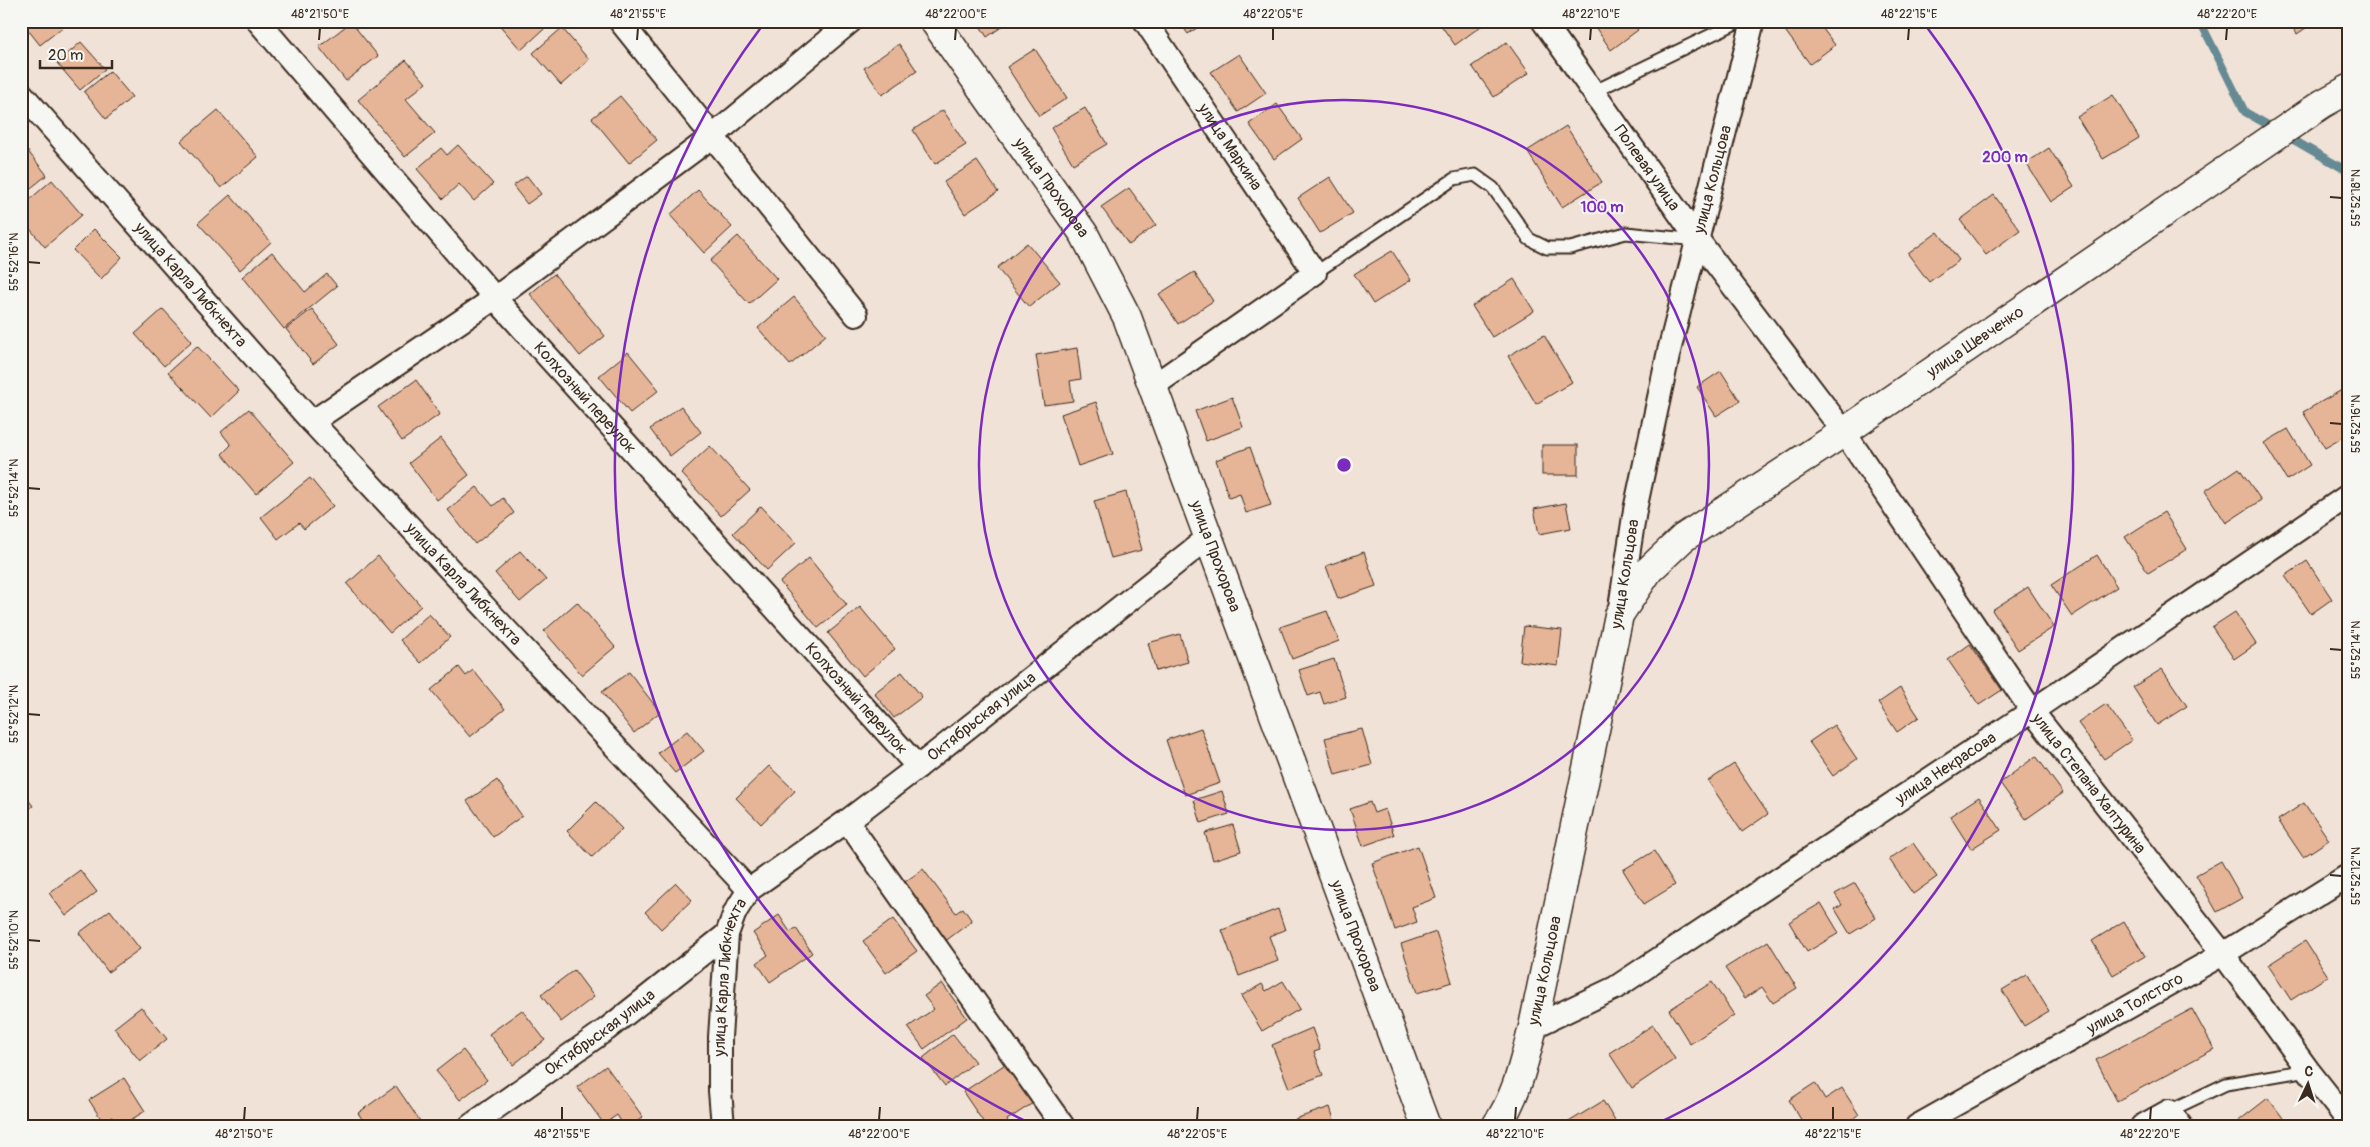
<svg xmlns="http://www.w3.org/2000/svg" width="2370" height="1147" font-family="Pangolin,sans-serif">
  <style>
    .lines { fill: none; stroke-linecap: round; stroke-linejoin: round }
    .stream { stroke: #658a93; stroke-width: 8 }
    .building { fill: #e6b597; stroke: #3b2a1e }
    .lane-casing { stroke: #3b2a1e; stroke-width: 15 }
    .street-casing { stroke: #3b2a1e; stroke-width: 26 }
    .secondary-casing { stroke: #3b2a1e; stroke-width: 31 }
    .primary-casing { stroke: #3b2a1e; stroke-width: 31 }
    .lane { stroke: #f6f6f2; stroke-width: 11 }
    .street { stroke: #f6f6f2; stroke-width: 22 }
    .secondary { stroke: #f6f6f2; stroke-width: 28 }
    .primary { stroke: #f6f6f2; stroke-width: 28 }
    .ticks { fill: none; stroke: #3b2a1e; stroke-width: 2 }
    .ring { fill: none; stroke: #7b2cbf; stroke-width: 2.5 }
    .labels { text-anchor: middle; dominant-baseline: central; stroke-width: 4; stroke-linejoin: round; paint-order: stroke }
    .street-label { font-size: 16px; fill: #3b2a1e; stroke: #f6f6f2 }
    .centre { fill: #7b2cbf; stroke: #f6f6f2; stroke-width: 2.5 }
    .ring-label { font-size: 15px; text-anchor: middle; font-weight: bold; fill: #7b2cbf; stroke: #f6f6f2; stroke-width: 4; stroke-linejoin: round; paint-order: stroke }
    .neatline { fill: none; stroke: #3b2a1e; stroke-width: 2 }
    .ticks-label { font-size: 12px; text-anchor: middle; fill: #3b2a1e }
  </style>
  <rect width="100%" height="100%" fill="#f1e2d7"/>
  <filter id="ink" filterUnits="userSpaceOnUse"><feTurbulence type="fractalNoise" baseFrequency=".02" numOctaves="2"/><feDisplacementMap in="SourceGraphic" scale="10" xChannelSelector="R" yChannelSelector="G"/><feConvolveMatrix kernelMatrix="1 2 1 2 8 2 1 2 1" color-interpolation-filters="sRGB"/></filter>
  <g filter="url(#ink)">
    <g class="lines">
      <g class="stream">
        <path d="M 2200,21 L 2245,112 L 2275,129"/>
        <path d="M 2285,135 L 2349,172"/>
      </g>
    </g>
    <g class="building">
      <path d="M 21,21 L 66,21 L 68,23 L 40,45 Z"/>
      <path d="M 496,21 L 553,21 L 521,50 Z"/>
      <path d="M 977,21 L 1010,21 L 987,37 Z"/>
      <path d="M 1179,21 L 1207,21 L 1188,34 Z"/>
      <path d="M 1438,21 L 1488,21 L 1455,45 Z"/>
      <path d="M 1591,21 L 1631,21 L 1638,30 L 1611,50 Z"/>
      <path d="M 1801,21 L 1817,21 L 1835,45 L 1810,64 L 1786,32 Z"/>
      <path d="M 2288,21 L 2316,21 L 2297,34 Z"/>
      <path d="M 351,22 L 378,56 L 346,81 L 319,47 Z"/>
      <path d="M 562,28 L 589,60 L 561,85 L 533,53 Z"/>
      <path d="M 81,42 L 105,69 L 80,90 L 57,63 Z"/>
      <path d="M 1507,42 L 1529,73 L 1494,97 L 1472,66 Z"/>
      <path d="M 899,44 L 917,71 L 882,95 L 864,68 Z"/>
      <path d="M 1035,49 L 1067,98 L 1039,116 L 1007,67 Z"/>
      <path d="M 1239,54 L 1266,93 L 1238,112 L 1211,72 Z"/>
      <path d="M 406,60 L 426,83 L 406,99 L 435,133 L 405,157 L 358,100 Z"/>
      <path d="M 110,71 L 132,97 L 106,119 L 84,92 Z"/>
      <path d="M 2113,95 L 2139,138 L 2103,159 L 2077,117 Z"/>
      <path d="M 620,96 L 657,140 L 629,163 L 592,118 Z"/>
      <path d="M 1277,104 L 1302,139 L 1274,159 L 1249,124 Z"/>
      <path d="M 1085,108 L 1107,144 L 1073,164 L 1051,128 Z"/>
      <path d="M 218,110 L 258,157 L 221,188 L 181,141 Z"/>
      <path d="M 943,110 L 966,145 L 935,164 L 913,130 Z"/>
      <path d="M 1566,126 L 1602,182 L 1562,207 L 1527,151 Z"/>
      <path d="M 458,145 L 493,184 L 474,201 L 459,184 L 443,199 L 417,169 L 441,148 L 447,155 Z"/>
      <path d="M 2049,148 L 2074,187 L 2051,202 L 2026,163 Z"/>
      <path d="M 26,149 L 47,175 L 21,196 L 21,153 Z"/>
      <path d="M 977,161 L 998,192 L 965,214 L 944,182 Z"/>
      <path d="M 527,176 L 541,194 L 527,204 L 513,186 Z"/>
      <path d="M 1330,177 L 1353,213 L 1320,233 L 1298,198 Z"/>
      <path d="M 52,180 L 82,215 L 45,247 L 21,218 L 21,207 Z"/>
      <path d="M 1129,188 L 1156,225 L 1129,245 L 1101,207 Z"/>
      <path d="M 698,190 L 732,227 L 704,253 L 670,215 Z"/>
      <path d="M 230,195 L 271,242 L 240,270 L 198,223 Z"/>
      <path d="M 1994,195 L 2020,230 L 1986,255 L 1960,220 Z"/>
      <path d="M 94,229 L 122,257 L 101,279 L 73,250 Z"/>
      <path d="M 1938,232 L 1959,260 L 1929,282 L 1908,254 Z"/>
      <path d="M 738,236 L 777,279 L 749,304 L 710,261 Z"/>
      <path d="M 1027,243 L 1060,282 L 1029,307 L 997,268 Z"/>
      <path d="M 1392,251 L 1411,280 L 1373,304 L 1354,274 Z"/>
      <path d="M 272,252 L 305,292 L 327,274 L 337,286 L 284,329 L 242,277 Z"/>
      <path d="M 1194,272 L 1213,301 L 1178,324 L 1159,294 Z"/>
      <path d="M 554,274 L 605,336 L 580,356 L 530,294 Z"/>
      <path d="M 1514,279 L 1534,311 L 1492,337 L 1472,306 Z"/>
      <path d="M 794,297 L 826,335 L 790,365 L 758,328 Z"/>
      <path d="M 163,309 L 192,341 L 164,366 L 135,334 Z"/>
      <path d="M 312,309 L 339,344 L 313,364 L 286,329 Z"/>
      <path d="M 1544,335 L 1572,382 L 1536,404 L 1508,356 Z"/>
      <path d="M 197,346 L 239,391 L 211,418 L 168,372 Z"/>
      <path d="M 1077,348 L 1081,379 L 1070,381 L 1073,401 L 1044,405 L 1036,355 Z"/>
      <path d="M 628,352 L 659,390 L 630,413 L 599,376 Z"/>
      <path d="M 1721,371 L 1740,401 L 1716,416 L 1697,387 Z"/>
      <path d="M 416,380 L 440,414 L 402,441 L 378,407 Z"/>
      <path d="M 2349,386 L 2349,434 L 2325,448 L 2303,412 Z"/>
      <path d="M 1232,397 L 1243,427 L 1206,441 L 1195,411 Z"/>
      <path d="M 1096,402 L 1113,454 L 1078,466 L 1061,414 Z"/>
      <path d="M 681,406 L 701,432 L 670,456 L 650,429 Z"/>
      <path d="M 249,409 L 294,462 L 256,494 L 222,454 L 231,445 L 221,432 Z"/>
      <path d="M 2288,429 L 2310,465 L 2287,480 L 2264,443 Z"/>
      <path d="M 441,438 L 469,475 L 437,500 L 409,463 Z"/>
      <rect x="1542" y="445" width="36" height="30"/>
      <path d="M 710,446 L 750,490 L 721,516 L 681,473 Z"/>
      <path d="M 1250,447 L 1271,505 L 1246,513 L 1240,494 L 1229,498 L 1216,460 Z"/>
      <path d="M 2239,468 L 2261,500 L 2226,523 L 2205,491 Z"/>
      <path d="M 310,478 L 333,506 L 304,529 L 299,523 L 278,539 L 261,517 Z"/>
      <path d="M 477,487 L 493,506 L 503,498 L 514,513 L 475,544 L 448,510 Z"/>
      <path d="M 1126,492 L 1142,550 L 1111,558 L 1094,501 Z"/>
      <path d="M 1566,503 L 1571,528 L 1539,534 L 1534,509 Z"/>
      <path d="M 761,506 L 796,543 L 767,570 L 733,533 Z"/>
      <path d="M 2164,512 L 2187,549 L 2148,573 L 2125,537 Z"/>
      <path d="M 520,551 L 546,580 L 520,602 L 495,573 Z"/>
      <path d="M 1364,552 L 1376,586 L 1338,599 L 1326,566 Z"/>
      <path d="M 2097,555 L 2117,587 L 2072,616 L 2051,585 Z"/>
      <path d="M 378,556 L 421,606 L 390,633 L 347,584 Z"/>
      <path d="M 809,558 L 847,605 L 818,628 L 780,582 Z"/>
      <path d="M 2307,561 L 2332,599 L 2311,614 L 2285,576 Z"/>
      <path d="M 2028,587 L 2054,627 L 2018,650 L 1992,610 Z"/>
      <path d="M 577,602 L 615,647 L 582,675 L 544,631 Z"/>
      <path d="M 860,607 L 895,649 L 863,676 L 828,633 Z"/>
      <path d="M 1327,611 L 1339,641 L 1292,659 L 1280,627 Z"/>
      <path d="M 2235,612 L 2256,644 L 2234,659 L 2212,627 Z"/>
      <path d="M 429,614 L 450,637 L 421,663 L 400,640 Z"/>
      <path d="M 1524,626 L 1562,630 L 1558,666 L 1520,661 Z"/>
      <path d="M 1180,634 L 1188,662 L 1156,671 L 1148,643 Z"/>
      <path d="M 1970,644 L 2002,690 L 1979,705 L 1948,660 Z"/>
      <path d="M 1334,659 L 1346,697 L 1324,704 L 1320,692 L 1308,696 L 1299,670 Z"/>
      <path d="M 459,667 L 466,676 L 473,670 L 505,709 L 470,737 L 431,690 Z"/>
      <path d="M 2162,669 L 2187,706 L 2157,725 L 2133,687 Z"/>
      <path d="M 629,672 L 660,712 L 634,733 L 602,692 Z"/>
      <path d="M 902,672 L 922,697 L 894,718 L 874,693 Z"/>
      <path d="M 1900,688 L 1919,717 L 1897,732 L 1878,703 Z"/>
      <path d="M 2106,704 L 2132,740 L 2104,759 L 2078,723 Z"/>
      <path d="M 1834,725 L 1857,759 L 1833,776 L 1809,742 Z"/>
      <path d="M 1201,728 L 1220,783 L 1185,795 L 1166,740 Z"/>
      <path d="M 1362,729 L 1372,765 L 1335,775 L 1325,738 Z"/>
      <path d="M 687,731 L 704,751 L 675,773 L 658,753 Z"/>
      <path d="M 2036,756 L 2063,793 L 2026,819 L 2000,783 Z"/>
      <path d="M 1734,764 L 1768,814 L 1742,832 L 1708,781 Z"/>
      <path d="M 769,766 L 795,791 L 761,824 L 736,798 Z"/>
      <path d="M 497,780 L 522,816 L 493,837 L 467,801 Z"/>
      <path d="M 21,790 L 33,806 L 21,815 Z"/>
      <path d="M 1222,791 L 1229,814 L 1201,823 L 1194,800 Z"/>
      <path d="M 1979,797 L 2001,830 L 1971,849 L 1950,816 Z"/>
      <path d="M 596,802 L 622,829 L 592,857 L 567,831 Z"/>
      <path d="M 1370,802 L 1374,813 L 1385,809 L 1394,835 L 1363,846 L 1350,809 Z"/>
      <path d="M 2304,803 L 2329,840 L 2303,857 L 2278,820 Z"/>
      <path d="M 1233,825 L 1241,851 L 1213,860 L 1205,833 Z"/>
      <path d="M 1913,843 L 1937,877 L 1913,894 L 1889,859 Z"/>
      <path d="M 1418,846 L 1436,898 L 1412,907 L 1417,922 L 1395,930 L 1372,863 Z"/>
      <path d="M 1654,851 L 1675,885 L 1644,904 L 1623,870 Z"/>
      <path d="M 2221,861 L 2242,898 L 2217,912 L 2196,875 Z"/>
      <path d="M 923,869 L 956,913 L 963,908 L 972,921 L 944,942 L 902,884 Z"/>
      <path d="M 80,870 L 97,892 L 66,916 L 49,893 Z"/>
      <path d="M 676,883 L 692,900 L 661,929 L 645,912 Z"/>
      <path d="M 1855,883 L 1876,918 L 1850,934 L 1835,909 L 1842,905 L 1835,894 Z"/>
      <path d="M 1821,903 L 1839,933 L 1807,952 L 1789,922 Z"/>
      <path d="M 1278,909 L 1285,930 L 1269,936 L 1278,961 L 1239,976 L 1222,930 Z"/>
      <path d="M 110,910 L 140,949 L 108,972 L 79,933 Z"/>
      <path d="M 779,915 L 790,932 L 796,928 L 812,953 L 770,982 L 757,963 L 768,955 L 753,933 Z"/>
      <path d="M 893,919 L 917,951 L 886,973 L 863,941 Z"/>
      <path d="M 2124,921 L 2145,956 L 2113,975 L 2092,941 Z"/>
      <path d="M 1436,932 L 1452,982 L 1417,993 L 1401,944 Z"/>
      <path d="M 1768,941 L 1797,988 L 1773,1003 L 1762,987 L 1745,998 L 1725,968 Z"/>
      <path d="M 2305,941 L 2328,976 L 2291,1000 L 2268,965 Z"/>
      <path d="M 574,970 L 594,997 L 561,1022 L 541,995 Z"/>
      <path d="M 2027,975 L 2049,1011 L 2024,1026 L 2002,990 Z"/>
      <path d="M 1283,981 L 1300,1009 L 1262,1031 L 1241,996 L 1262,984 L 1266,991 Z"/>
      <path d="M 1712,982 L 1734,1015 L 1690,1044 L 1669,1010 Z"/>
      <path d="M 942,983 L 967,1018 L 924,1049 L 908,1027 L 934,1009 L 924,996 Z"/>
      <path d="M 141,1007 L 167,1039 L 140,1061 L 114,1028 Z"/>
      <path d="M 2192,1009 L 2214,1049 L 2117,1101 L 2096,1060 Z"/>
      <path d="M 522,1010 L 545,1040 L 513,1065 L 489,1034 Z"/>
      <path d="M 1653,1025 L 1675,1059 L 1632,1088 L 1609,1053 Z"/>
      <path d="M 1312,1028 L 1320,1050 L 1314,1052 L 1323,1075 L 1289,1088 L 1272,1045 Z"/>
      <path d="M 953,1034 L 975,1062 L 945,1086 L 923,1058 Z"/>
      <path d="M 463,1050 L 487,1080 L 460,1100 L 436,1071 Z"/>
      <path d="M 1007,1063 L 1033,1103 L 1007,1120 L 1010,1126 L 986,1126 L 963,1092 Z"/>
      <path d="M 606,1066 L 643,1117 L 631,1126 L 624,1126 L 617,1115 L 604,1124 L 577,1087 Z"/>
      <path d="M 124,1078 L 145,1111 L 121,1126 L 117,1126 L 112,1117 L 103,1122 L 89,1100 Z"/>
      <path d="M 1815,1083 L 1825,1099 L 1842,1088 L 1859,1115 L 1842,1126 L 1805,1126 L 1789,1100 Z"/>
      <path d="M 396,1086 L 422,1124 L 419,1126 L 367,1126 L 358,1113 Z"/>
      <path d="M 2268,1098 L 2289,1126 L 2232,1126 Z"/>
      <path d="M 1603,1101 L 1618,1126 L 1562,1126 Z"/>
      <path d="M 1330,1107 L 1336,1126 L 1297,1126 L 1295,1119 Z"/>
    </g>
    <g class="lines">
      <g class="lane-casing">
        <g id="lane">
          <path d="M 1593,92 L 1740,21"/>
          <path d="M 1315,273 L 1454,179 L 1475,175 L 1493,188 L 1529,239 L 1547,248 L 1570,248 L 1626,233 L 1698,240"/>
          <path d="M 2169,1111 L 2226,1084 L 2308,1070"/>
        </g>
      </g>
      <g class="street-casing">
        <g id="street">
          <path id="s1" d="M 258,21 L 495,298 L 918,767"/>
          <path d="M 620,21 L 856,315"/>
          <path id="s2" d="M 1145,21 L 1315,273 L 1153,386"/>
          <path id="s3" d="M 1543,21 L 1698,240 L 1844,432 L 2032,711 L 2223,954 L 2308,1070 L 2349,1122"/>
          <path id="s4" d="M 21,93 L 312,422 L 749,890"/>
          <path d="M 312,422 L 495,298 L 713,136 L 851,21"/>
          <path id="s5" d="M 1619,614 L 1635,510 L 1669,351 L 1753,21"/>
          <path d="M 847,821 L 1063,1126"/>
          <path id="s6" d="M 1533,1027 L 1615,988 L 2032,711 L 2349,495"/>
          <path id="s7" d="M 470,1126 L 607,1029 L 727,934"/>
          <path id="s8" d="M 723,1126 L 720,1091 L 720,1037 L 727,934 L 735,912 L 749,890 L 847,821 L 918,767 L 1209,537"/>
          <path id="s9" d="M 1917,1126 L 2223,954 L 2349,875"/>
          <path d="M 2142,1126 L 2169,1111 L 2181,1126"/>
        </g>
      </g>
      <g class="secondary-casing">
        <g id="secondary">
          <path id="s10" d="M 1496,1126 C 1517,1097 1524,1061 1533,1027 L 1619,615 L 1649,570 L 1683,538 L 1844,432 L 2322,104 L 2349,89"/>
        </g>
      </g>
      <g class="primary-casing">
        <g id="primary">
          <path id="s11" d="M 934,21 L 1084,234 L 1127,317 L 1426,1126"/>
        </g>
      </g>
      <use href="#lane" class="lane"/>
      <use href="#street" class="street"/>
      <use href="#secondary" class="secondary"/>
      <use href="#primary" class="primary"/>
    </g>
  </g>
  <path class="ticks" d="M 319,40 L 320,28M 637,40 L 638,28M 955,40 L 956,28M 1273,40 L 1273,28M 1590,40 L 1591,28M 1908,40 L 1909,28M 2226,40 L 2227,28M 2330,197 L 2342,198M 28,262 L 40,263M 2330,423 L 2342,424M 28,488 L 40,489M 2330,649 L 2342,650M 28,714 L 40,715M 2330,875 L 2342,876M 28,940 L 40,941M 244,1120 L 245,1107M 562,1120 L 562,1107M 879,1120 L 880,1107M 1197,1120 L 1198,1107M 1515,1120 L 1516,1107M 1833,1120 L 1833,1107M 2150,1120 L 2151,1107"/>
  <g class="ring">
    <circle cx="1344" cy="465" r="365"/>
    <path d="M1036 1126A729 729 0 0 1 762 26M1926 26A729 729 0 0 1 1652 1126"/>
  </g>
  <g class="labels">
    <g class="street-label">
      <text stroke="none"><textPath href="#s2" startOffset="152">улица Маркина</textPath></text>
      <text stroke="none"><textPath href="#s3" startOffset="180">Полевая улица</textPath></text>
      <text stroke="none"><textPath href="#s5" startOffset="445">улица Кольцова</textPath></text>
      <text stroke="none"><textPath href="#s11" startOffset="204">улица Прохорова</textPath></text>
      <text stroke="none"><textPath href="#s4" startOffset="256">улица Карла Либкнехта</textPath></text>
      <text stroke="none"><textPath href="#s10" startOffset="980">улица Шевченко</textPath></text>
      <text stroke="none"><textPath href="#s1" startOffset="499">Колхозный переулок</textPath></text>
      <text stroke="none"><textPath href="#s11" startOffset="609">улица Прохорова</textPath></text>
      <text transform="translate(1625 574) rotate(-81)">улица Кольцова</text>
      <text stroke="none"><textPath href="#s4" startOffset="661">улица Карла Либкнехта</textPath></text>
      <text stroke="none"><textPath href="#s1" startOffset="904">Колхозный переулок</textPath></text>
      <text stroke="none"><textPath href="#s8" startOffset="532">Октябрьская улица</textPath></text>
      <text stroke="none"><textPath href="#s6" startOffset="488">улица Некрасова</textPath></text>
      <text stroke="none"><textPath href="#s3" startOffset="938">улица Степана Халтурина</textPath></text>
      <text stroke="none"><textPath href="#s11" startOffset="1014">улица Прохорова</textPath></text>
      <text stroke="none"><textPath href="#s10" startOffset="164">улица Кольцова</textPath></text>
      <text stroke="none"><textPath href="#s8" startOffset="150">улица Карла Либкнехта</textPath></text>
      <text stroke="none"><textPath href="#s9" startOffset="250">улица Толстого</textPath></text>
      <text stroke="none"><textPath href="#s7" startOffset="160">Октябрьская улица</textPath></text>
    </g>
  </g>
  <circle cx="1344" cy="465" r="8" class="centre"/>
  <g class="ring-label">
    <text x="2005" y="162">200 m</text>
    <text x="1602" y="212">100 m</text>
  </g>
  <rect width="2370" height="1147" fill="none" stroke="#f6f6f2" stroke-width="55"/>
  <g transform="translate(2308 1084) rotate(4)" stroke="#f6f6f2" stroke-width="4" paint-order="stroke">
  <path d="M0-4L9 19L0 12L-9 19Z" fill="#3b2a1e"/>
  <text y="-8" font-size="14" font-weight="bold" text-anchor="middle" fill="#3b2a1e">С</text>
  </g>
  <path d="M40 60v8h72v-8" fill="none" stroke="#3b2a1e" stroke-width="2.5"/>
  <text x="48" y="60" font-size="15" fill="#3b2a1e" stroke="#f6f6f2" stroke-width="4" paint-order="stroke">20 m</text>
  <rect x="28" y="28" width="2314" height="1092" class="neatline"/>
  <g class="ticks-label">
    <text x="320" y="18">48°21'50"E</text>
    <text x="638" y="18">48°21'55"E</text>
    <text x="956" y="18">48°22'00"E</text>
    <text x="1273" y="18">48°22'05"E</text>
    <text x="1591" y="18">48°22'10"E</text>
    <text x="1909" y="18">48°22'15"E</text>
    <text x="2227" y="18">48°22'20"E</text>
    <text transform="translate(2356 198) rotate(-90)" y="4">55°52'18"N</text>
    <text transform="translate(14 262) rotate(-90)" y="4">55°52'16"N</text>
    <text transform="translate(2356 424) rotate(-90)" y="4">55°52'16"N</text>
    <text transform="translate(14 488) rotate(-90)" y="4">55°52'14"N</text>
    <text transform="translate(2356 650) rotate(-90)" y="4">55°52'14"N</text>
    <text transform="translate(14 714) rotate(-90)" y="4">55°52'12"N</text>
    <text transform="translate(2356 876) rotate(-90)" y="4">55°52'12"N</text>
    <text transform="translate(14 940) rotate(-90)" y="4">55°52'10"N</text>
    <text x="244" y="1138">48°21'50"E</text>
    <text x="562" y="1138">48°21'55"E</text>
    <text x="879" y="1138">48°22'00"E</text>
    <text x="1197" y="1138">48°22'05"E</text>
    <text x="1515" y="1138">48°22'10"E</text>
    <text x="1833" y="1138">48°22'15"E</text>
    <text x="2150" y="1138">48°22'20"E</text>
  </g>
</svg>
